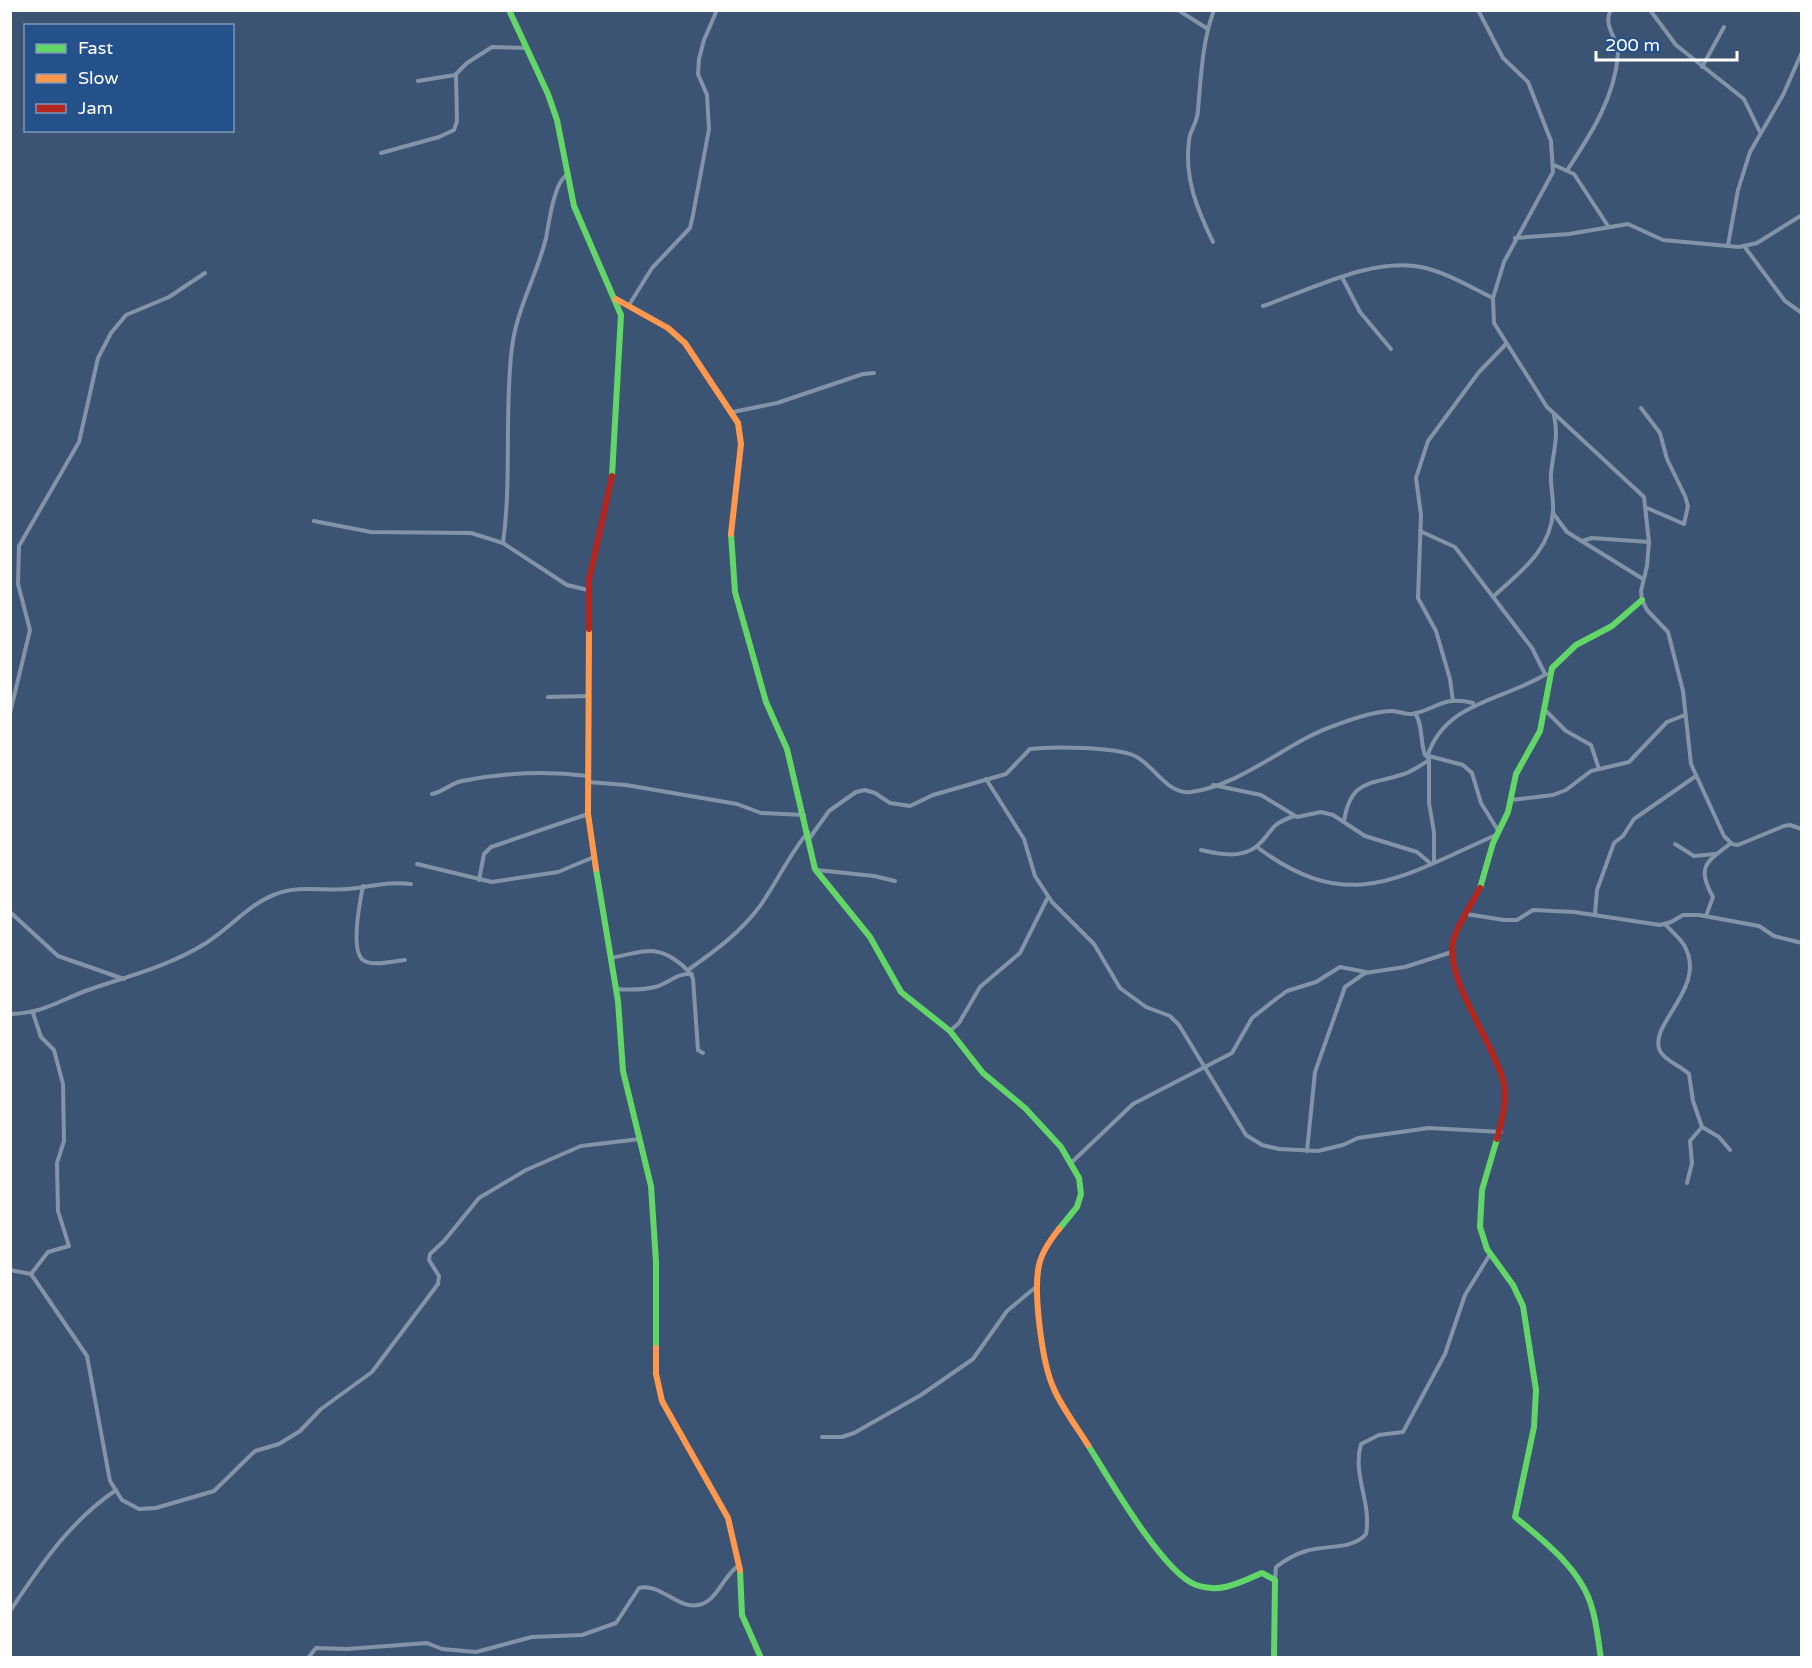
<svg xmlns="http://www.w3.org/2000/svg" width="1812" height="1668" font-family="'Varela Round',sans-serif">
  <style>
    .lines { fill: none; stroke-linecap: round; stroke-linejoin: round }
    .street { stroke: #8394a8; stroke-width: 4 }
    .fast { stroke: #63d668; stroke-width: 6 }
    .slow { stroke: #ff974d; stroke-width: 6 }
    .jam { stroke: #b3261e; stroke-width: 6 }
  </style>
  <rect width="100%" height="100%" fill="#3c5474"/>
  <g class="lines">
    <g class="street">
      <path d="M 1178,10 L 1208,29"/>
      <path d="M 1478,10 L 1503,58 L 1528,82 L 1551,141 L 1553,172 L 1504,262 L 1493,298 L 1494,323 L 1547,407 L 1644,497 L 1649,542 L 1647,566 L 1641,591 L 1642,600 L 1647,610 L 1668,632 L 1683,691 L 1691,764 L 1724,836 L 1732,844 L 1738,845 L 1784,826 L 1790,825 L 1802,829"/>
      <path d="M 1650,10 L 1676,45 L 1744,99 L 1760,132"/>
      <path d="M 1702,67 L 1724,27"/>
      <path d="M 418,81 L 455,75 L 467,63 L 492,47 L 526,48"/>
      <path d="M 381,153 L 439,137 L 454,130 L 457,121 L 456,74"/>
      <path d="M 1554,165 L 1574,174 L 1608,226"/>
      <path d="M 1568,169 C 1591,134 1615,97 1618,54 C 1618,38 1602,25 1611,10"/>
      <path d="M 1515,238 L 1569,234 L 1628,224 L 1663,240 L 1739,247 L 1757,243 L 1802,215"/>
      <path d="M 1213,242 C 1197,209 1184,178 1189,140 C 1190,130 1198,122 1198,110 C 1201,77 1202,42 1214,10"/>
      <path d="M 1728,245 L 1738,190 L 1750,152 L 1783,95 L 1802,52"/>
      <path d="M 1744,246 L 1785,301 L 1802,313"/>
      <path d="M 1343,279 L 1360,312 L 1391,349"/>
      <path d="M 629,305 L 652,268 L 690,228 L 693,215 L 709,129 L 707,95 L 698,74 L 699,59 L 704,40 L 717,10"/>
      <path d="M 1263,306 C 1310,290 1372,257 1421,267 C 1446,272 1470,287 1493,298"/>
      <path d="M 1641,408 L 1660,433 L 1667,459 L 1685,496 L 1688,506 L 1684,524 L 1647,508"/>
      <path d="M 733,412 L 777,403 L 863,374 L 874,373"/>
      <path d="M 1553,513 L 1567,532 L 1643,579"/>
      <path d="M 314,521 L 371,532 L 471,533 L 503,543 L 567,585 L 588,590"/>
      <path d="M 1420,531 L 1455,547 L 1532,648 L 1545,674"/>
      <path d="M 1582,541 L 1592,538 L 1649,542"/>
      <path d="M 503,543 C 512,478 504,412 512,347 C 517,308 537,275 546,238 C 549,223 554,182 567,175"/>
      <path d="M 1494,596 C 1521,571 1551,550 1553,511 C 1554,499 1550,486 1551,474 C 1553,451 1559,439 1554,415"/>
      <path d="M 548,697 L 588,696"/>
      <path d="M 1453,701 L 1450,679 L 1436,631 L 1418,598 L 1421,515 L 1416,478 L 1428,441 L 1479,372 L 1506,344"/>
      <path d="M 1546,711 L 1566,731 L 1591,745 L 1599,769"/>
      <path d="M 10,713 L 30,630 L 18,584 L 19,546 L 79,442 L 98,358 L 111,333 L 126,315 L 169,297 L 205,273"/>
      <path d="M 1415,713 C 1423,724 1420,742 1425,755 L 1463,765 L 1472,773 L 1481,803 L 1499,832"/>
      <path d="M 1427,757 C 1445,701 1503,701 1546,674"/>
      <path d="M 1429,759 L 1429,803 L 1434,832 L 1434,862"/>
      <path d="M 986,779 L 1024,839 L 1035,876 L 1052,902 L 1094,944 L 1120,988 L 1146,1007 L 1170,1016 L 1179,1025 L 1246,1135 L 1262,1145 L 1279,1149 L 1318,1151 L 1343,1145 L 1358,1138 L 1429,1128 L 1501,1132"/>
      <path d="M 588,782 L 626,785 L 737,804 L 761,813 L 804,815"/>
      <path d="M 1213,785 L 1261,795 L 1297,817 L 1321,812 L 1333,815 L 1365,836 L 1417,852 L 1430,863"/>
      <path d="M 432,794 C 443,792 451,783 462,781 C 502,773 548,771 588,776"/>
      <path d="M 1511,800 L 1553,795 L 1566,790 L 1591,771 L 1629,762 L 1667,722 L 1685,715"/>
      <path d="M 1344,821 C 1351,778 1372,785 1404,774 C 1413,771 1421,765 1429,760"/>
      <path d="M 809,839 L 829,811 L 856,792 L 865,790 L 875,793 L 890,803 L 910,806 L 933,795 L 1006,774 L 1030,749 C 1052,746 1116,747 1135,756 C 1154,765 1167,795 1191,792 C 1241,786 1290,740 1336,725 C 1352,719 1373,712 1390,711 C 1397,710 1405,715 1412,714 C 1436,710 1442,695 1473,703"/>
      <path d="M 1675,844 L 1694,856 L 1715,854"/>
      <path d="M 1257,847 C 1350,917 1402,876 1496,835"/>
      <path d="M 1201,850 C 1218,854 1242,859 1257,846 C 1274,831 1268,825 1294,816"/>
      <path d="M 417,864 L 492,882 L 558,872 L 594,857"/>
      <path d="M 817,870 L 874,876 L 895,881"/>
      <path d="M 479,880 L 484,854 L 491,847 L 588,814"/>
      <path d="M 363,886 C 360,901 350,950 363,960 C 372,967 394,961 405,960"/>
      <path d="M 10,912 L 58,956 L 124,979"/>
      <path d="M 1466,914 L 1504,920 L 1517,920 L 1533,910 L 1574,912 L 1660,925 L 1671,922 L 1683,915 L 1699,915 L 1759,926 L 1774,936 L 1802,943"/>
      <path d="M 1595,914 L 1597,890 L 1614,843 L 1623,836 L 1634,819 L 1696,776"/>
      <path d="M 1706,916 L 1713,897 C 1696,867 1706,862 1731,843"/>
      <path d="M 1665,924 C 1671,931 1679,937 1684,945 C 1709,988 1647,1024 1660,1051 C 1665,1061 1681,1066 1689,1074 L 1693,1101 L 1702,1127 L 1719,1137 L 1730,1150"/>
      <path d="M 610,958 C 641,953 655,942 682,965 C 687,970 691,972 693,979 L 698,1050 L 703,1053"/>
      <path d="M 688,970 C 715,951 741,932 760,906 C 777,882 789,855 808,832"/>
      <path d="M 616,989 C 629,990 642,990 655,987 C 667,984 679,972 692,974"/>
      <path d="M 10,1014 C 44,1013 58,1001 88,990 C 128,976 170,966 206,943 C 230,928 249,904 276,894 C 298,885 325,891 348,889 C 370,887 389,881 411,884"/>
      <path d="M 950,1031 L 959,1023 L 980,987 L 1020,953 L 1048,897"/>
      <path d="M 1307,1151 L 1315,1072 L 1345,987 L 1365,973 L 1405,967 L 1452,952"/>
      <path d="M 1072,1162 L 1133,1104 L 1232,1053 L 1252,1018 L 1276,999 L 1287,991 L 1316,982 L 1340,967 L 1366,972"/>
      <path d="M 1687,1183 L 1692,1163 L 1690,1141 L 1702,1127"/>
      <path d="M 10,1270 L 31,1274 L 87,1356 L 110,1481 L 122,1500 L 139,1509 L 156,1508 L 214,1491 L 255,1451 L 279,1444 L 300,1431 L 321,1409 L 372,1372 L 438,1284 L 439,1276 L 429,1260 L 430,1254 L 444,1241 L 479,1198 L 526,1170 L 581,1146 L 640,1139"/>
      <path d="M 31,1274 L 48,1252 L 69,1246 L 58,1211 L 57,1163 L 64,1141 L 63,1084 L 54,1050 L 41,1037 L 33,1013"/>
      <path d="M 822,1437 L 842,1437 L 854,1433 L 921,1395 L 973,1359 L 1007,1311 L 1037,1286"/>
      <path d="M 1275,1580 L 1276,1567 C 1285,1560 1296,1554 1306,1551 C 1324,1545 1353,1550 1366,1534 C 1372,1503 1352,1475 1361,1444 L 1379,1435 L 1403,1432 L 1445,1354 L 1465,1295 L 1489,1256"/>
      <path d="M 10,1611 C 41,1565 69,1522 116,1490"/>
      <path d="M 308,1658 L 316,1648 L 347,1649 L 427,1643 L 442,1649 L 476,1652 L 532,1637 L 582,1635 L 616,1623 L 639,1588 C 659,1582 677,1609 698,1605 C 717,1602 723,1576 738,1566"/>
    </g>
    <g class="fast">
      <path d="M 509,10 L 548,94 L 557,120 L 574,206 L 621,315 L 612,476"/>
      <path d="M 731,534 L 735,592 L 766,702 L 787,749 L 815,869 L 870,937 L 901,992 L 950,1031 L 983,1073 L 1025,1108 L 1061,1147 L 1079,1178 L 1081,1194 L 1077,1207 L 1059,1229"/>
      <path d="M 596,869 L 618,1001 L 623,1071 L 651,1186 L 656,1262 L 656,1348"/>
      <path d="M 1480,888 L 1493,843 L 1508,812 L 1516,774 L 1540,731 L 1552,668 L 1576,645 L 1612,626 L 1642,600"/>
      <path d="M 1497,1139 L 1482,1190 L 1480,1227 L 1487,1249 L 1513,1285 L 1523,1306 L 1536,1390 L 1534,1427 L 1515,1517 C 1544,1541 1582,1570 1592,1608 C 1597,1624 1598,1641 1601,1658"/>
      <path d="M 1088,1445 C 1108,1477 1163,1573 1196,1585 C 1220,1594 1241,1582 1262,1573 L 1275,1580 L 1274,1658"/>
      <path d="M 740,1570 L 742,1615 L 761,1658"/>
    </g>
    <g class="slow">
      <path d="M 616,299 L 668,328 L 685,343 L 738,423 L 741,444 L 731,534"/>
      <path d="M 589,629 L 588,814 L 596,869"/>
      <path d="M 1059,1229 C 1051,1239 1042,1251 1039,1265 C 1033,1292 1042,1364 1054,1389 C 1062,1408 1077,1427 1088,1445"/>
      <path d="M 656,1348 L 656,1374 L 662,1401 L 728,1518 L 740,1570"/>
    </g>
    <g class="jam">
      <path d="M 589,629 L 589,580 L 612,476"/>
      <path d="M 1480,888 C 1472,904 1457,924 1453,942 C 1445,978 1493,1043 1503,1080 C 1508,1098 1502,1121 1497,1139"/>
    </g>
  </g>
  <rect width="1812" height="1668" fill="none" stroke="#ffffff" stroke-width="24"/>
  <rect x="24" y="24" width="210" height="108" fill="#25518b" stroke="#7c97b9" stroke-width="1.5"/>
  <rect x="36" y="44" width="30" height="9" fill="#63d668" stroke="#7c97b9" stroke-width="1.5"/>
  <text x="78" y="54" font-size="18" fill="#ffffff">Fast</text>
  <rect x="36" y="74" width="30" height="9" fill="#ff974d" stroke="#7c97b9" stroke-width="1.5"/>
  <text x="78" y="84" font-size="18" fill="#ffffff">Slow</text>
  <rect x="36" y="104" width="30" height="9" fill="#b3261e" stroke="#7c97b9" stroke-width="1.5"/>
  <text x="78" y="114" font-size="18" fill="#ffffff">Jam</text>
  <path d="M1596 51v9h141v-9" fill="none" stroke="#ffffff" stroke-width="3"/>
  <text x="1605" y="51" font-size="18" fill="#ffffff" stroke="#25518b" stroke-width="4.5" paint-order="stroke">200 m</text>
</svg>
